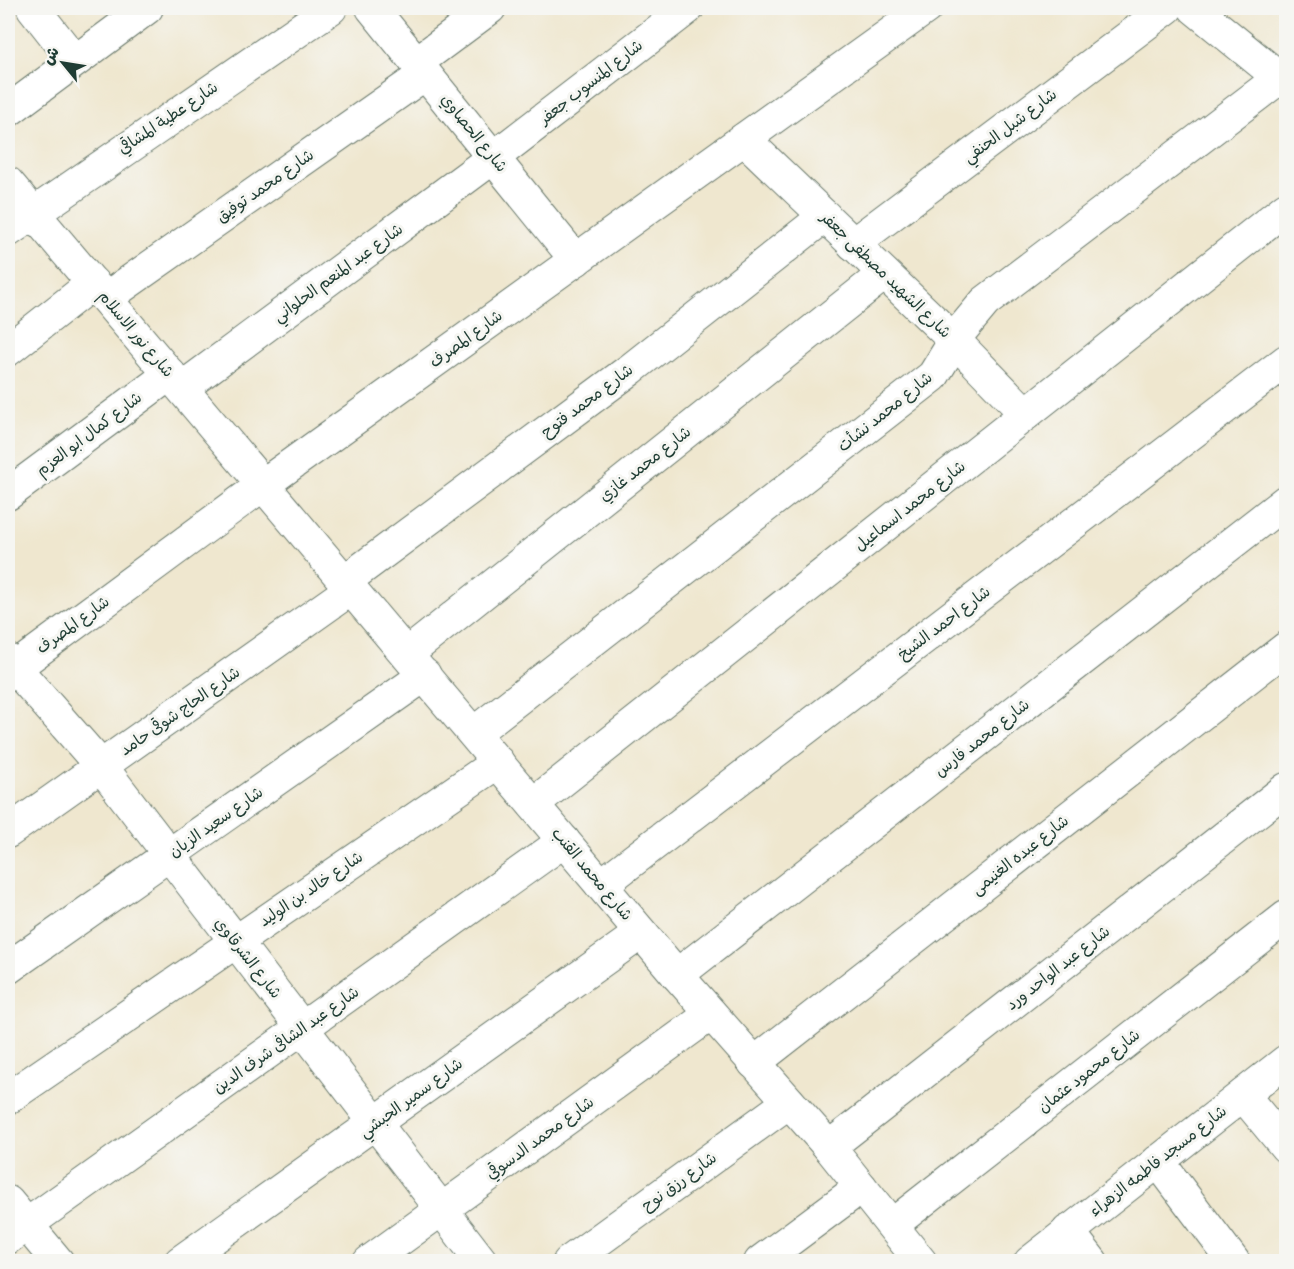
<svg xmlns="http://www.w3.org/2000/svg" width="1294" height="1269" font-family="Pangolin,'Playpen Sans Arabic',sans-serif">
  <style>
    .lines { fill: none; stroke-linecap: round; stroke-linejoin: round }
    .minor-casing { stroke: #68786a; stroke-width: 34 }
    .minor { stroke: #fff; stroke-width: 32 }
    .labels { text-anchor: middle; dominant-baseline: central; stroke-width: 6; stroke-linejoin: round; paint-order: stroke }
    .street-label { font-size: 16px; fill: #1f3d34; stroke: #f6f6f2 }
  </style>
  <rect width="100%" height="100%" fill="#f6f6f2"/>
  <filter id="ink" filterUnits="userSpaceOnUse"><feTurbulence type="fractalNoise" baseFrequency=".0167" numOctaves="2"/><feDisplacementMap in="SourceGraphic" scale="12" xChannelSelector="R" yChannelSelector="G"/><feConvolveMatrix kernelMatrix="1 2 1 2 8 2 1 2 1" color-interpolation-filters="sRGB"/></filter>
  <filter id="wash" filterUnits="userSpaceOnUse"><feTurbulence type="fractalNoise" baseFrequency=".008" numOctaves="4" result="noise"/><feDisplacementMap in="SourceGraphic" scale="24" xChannelSelector="R" yChannelSelector="G"/><feGaussianBlur stdDeviation="1.35" result="paint"/><feColorMatrix in="noise" values="0 0 0 0 0 0 0 0 0 0 0 0 0 0 0 0 0 1.4 0 .05"/><feComposite in="paint" operator="in"/></filter>
  <g filter="url(#wash)">
    <rect width="100%" height="100%" fill="#efe7cf"/>
  </g>
  <g filter="url(#ink)">
    <g class="lines">
      <g class="minor-casing">
        <g id="minor">
          <path d="M 33,8 L 74,60"/>
          <path d="M 372,8 L 576,260"/>
          <path d="M 1194,8 L 1286,83"/>
          <path d="M 416,63 L 490,8"/>
          <path d="M 8,111 L 147,8"/>
          <path d="M 744,139 L 955,341 L 1026,414"/>
          <path d="M 8,183 L 677,975 L 829,1147 L 921,1262"/>
          <path d="M 8,231 L 331,8"/>
          <path d="M 853,244 L 1167,8"/>
          <path d="M 106,298 L 425,74"/>
          <path d="M 8,350 L 93,283"/>
          <path d="M 182,388 L 494,157 L 688,8"/>
          <path d="M 8,494 L 170,374"/>
          <path d="M 345,581 L 631,369 L 825,216"/>
          <path d="M 407,654 L 884,274"/>
          <path d="M 8,660 L 101,766 L 482,1262"/>
          <path d="M 8,673 L 264,484 L 926,8"/>
          <path d="M 474,733 L 933,376 L 960,332 L 985,302 L 1286,73"/>
          <path d="M 533,804 L 1286,208"/>
          <path d="M 8,832 L 351,589"/>
          <path d="M 601,885 L 1286,361"/>
          <path d="M 8,968 L 425,675"/>
          <path d="M 677,975 L 1286,501"/>
          <path d="M 754,1063 L 1286,648"/>
          <path d="M 1243,1095 L 1286,1147"/>
          <path d="M 8,1098 L 498,762"/>
          <path d="M 829,1147 L 1286,789"/>
          <path d="M 1158,1161 L 1234,1262"/>
          <path d="M 8,1202 L 58,1262"/>
          <path d="M 892,1225 L 1286,917"/>
          <path d="M 1068,1231 L 1092,1262"/>
          <path d="M 8,1238 L 564,841"/>
          <path d="M 180,1262 L 641,933"/>
          <path d="M 369,1262 L 711,1014"/>
          <path d="M 569,1262 L 789,1102"/>
          <path d="M 760,1262 L 861,1187"/>
          <path d="M 1030,1262 L 1286,1061"/>
        </g>
      </g>
      <use href="#minor" class="minor"/>
    </g>
  </g>
  <g class="labels">
    <g class="street-label">
      <text transform="translate(591 82) rotate(-38)">شارع المنسوب جعفر</text>
      <text transform="translate(168 118) rotate(-34)">شارع عطية المشاقي</text>
      <text transform="translate(1010 126) rotate(-37)">شارع شبل الحنفي</text>
      <text transform="translate(474 133) rotate(51)">شارع الحصاوي</text>
      <text transform="translate(265 186) rotate(-35)">شارع محمد توفيق</text>
      <text transform="translate(338 273) rotate(-36)">شارع عبد المنعم الحلواني</text>
      <text transform="translate(886 275) rotate(44)">شارع الشهيد مصطفى جعفر</text>
      <text transform="translate(136 334) rotate(50)">شارع نور الاسلام</text>
      <text transform="translate(466 339) rotate(-36)">شارع المصرف</text>
      <text transform="translate(587 401) rotate(-37)">شارع محمد فتوح</text>
      <text transform="translate(885 412) rotate(-39)">شارع محمد نشأت</text>
      <text transform="translate(89 434) rotate(-37)">شارع كمال ابو العزم</text>
      <text transform="translate(645 464) rotate(-38)">شارع محمد غازي</text>
      <text transform="translate(910 506) rotate(-38)">شارع محمد اسماعيل</text>
      <text transform="translate(944 623) rotate(-37)">شارع احمد الشيخ</text>
      <text transform="translate(73 625) rotate(-36)">شارع المصرف</text>
      <text transform="translate(180 711) rotate(-35)">شارع الحاج شوقى حامد</text>
      <text transform="translate(982 738) rotate(-38)">شارع محمد فارس</text>
      <text transform="translate(216 822) rotate(-35)">شارع سعيد الزيان</text>
      <text transform="translate(1020 855) rotate(-38)">شارع عبده الغنيمى</text>
      <text transform="translate(592 874) rotate(50)">شارع محمد القنب</text>
      <text transform="translate(311 889) rotate(-34)">شارع خالد بن الوليد</text>
      <text transform="translate(248 958) rotate(52)">شارع الشرقاوي</text>
      <text transform="translate(1058 968) rotate(-38)">شارع عبد الواحد ورد</text>
      <text transform="translate(286 1040) rotate(-35)">شارع عبد الشافى شرف الدين</text>
      <text transform="translate(1089 1071) rotate(-38)">شارع محمود عثمان</text>
      <text transform="translate(411 1098) rotate(-36)">شارع سمير الحبشي</text>
      <text transform="translate(540 1138) rotate(-36)">شارع محمد الدسوقي</text>
      <text transform="translate(1158 1161) rotate(-38)">شارع مسجد فاطمه الزهراء</text>
      <text transform="translate(679 1182) rotate(-36)">شارع رزق نوح</text>
    </g>
  </g>
  <rect width="1294" height="1269" fill="none" stroke="#f6f6f2" stroke-width="30"/>
  <g transform="translate(63 63) rotate(300)" stroke="#f6f6f2" stroke-width="4.5" paint-order="stroke">
  <path d="M0-4.5L10 22L0 15L-10 22Z" fill="#1f3d34"/>
  <text y="-9" font-size="16" font-weight="bold" text-anchor="middle" fill="#1f3d34">ش</text>
  </g>
</svg>
